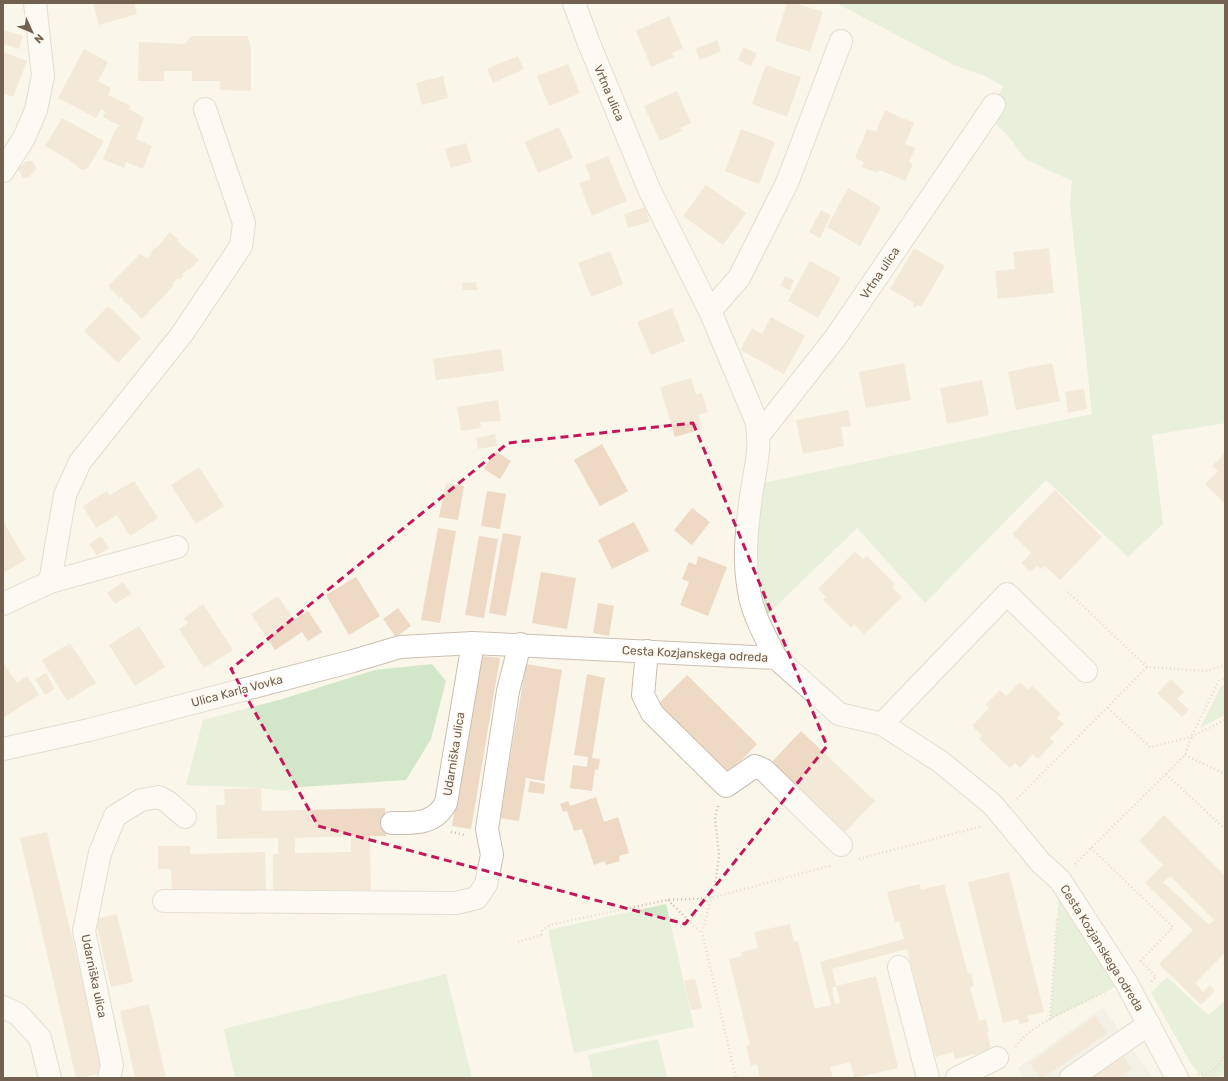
<svg xmlns="http://www.w3.org/2000/svg" width="1228" height="1081" font-family="Rubik,sans-serif">
  <style>
    .industrial { fill: #ece8e2 }
    .green { fill: #d2e7c9 }
    .building { fill: #edd9c4; fill-rule: evenodd }
    .lines { fill: none; stroke-linecap: round; stroke-linejoin: round }
    .minor-casing { stroke: #cbbfb1; stroke-width: 24 }
    .path { stroke: #d2bca7; stroke-width: 2.5; stroke-dasharray: 1 3; stroke-linecap: butt }
    .minor { stroke: #fff; stroke-width: 22 }
    .marked { fill: none; stroke: #c2185b; stroke-width: 3; stroke-dasharray: 8 5; stroke-linejoin: round }
    .labels { text-anchor: middle; dominant-baseline: central; stroke-width: 3; stroke-linejoin: round; paint-order: stroke }
    .street-label { font-size: 12px; fill: #726050; stroke: #fdf9f0 }
  </style>
  <rect width="100%" height="100%" fill="#faf6ea"/>
  <path class="industrial" d="M 1103,1007 L 1153,1078 L 1024,1078 L 1018,1068 Z"/>
  <g class="green">
    <path d="M 836,3 L 1225,3 L 1225,423 L 1152,435 L 1163,524 L 1128,557 L 1046,480 L 925,603 L 857,528 L 767,615 L 753,545 L 758,484 L 1092,414 L 1070,204 L 1072,181 L 1025,159 L 1010,138 L 993,121 L 994,105 L 1003,86 L 985,76 L 954,65 Z"/>
    <path d="M 432,664 L 446,681 L 431,739 L 406,780 L 301,787 L 284,791 L 261,788 L 186,785 L 203,720 L 279,700 L 375,670 Z"/>
    <path d="M 1225,685 L 1225,715 L 1200,728 L 1221,686 Z"/>
    <path d="M 1060,880 L 1117,986 L 1050,1020 Z"/>
    <path d="M 666,904 L 694,1027 L 574,1053 L 548,930 Z"/>
    <path d="M 446,974 L 472,1078 L 235,1078 L 224,1029 Z"/>
    <path d="M 1167,977 L 1208,1015 L 1225,1001 L 1225,1074 L 1212,1078 L 1203,1078 L 1190,1062 L 1151,993 Z"/>
    <path d="M 658,1039 L 667,1078 L 593,1078 L 588,1055 Z"/>
  </g>
  <g class="building">
    <path d="M 93,3 L 134,3 L 137,14 L 99,25 Z"/>
    <path d="M 787,3 L 794,3 L 823,12 L 810,52 L 775,41 Z"/>
    <path d="M 669,16 L 683,48 L 672,53 L 674,57 L 651,67 L 636,31 Z"/>
    <path d="M 3,30 L 23,36 L 19,49 L 3,44 Z"/>
    <path d="M 192,36 L 247,36 L 251,47 L 251,91 L 220,90 L 220,81 L 192,81 L 192,71 L 164,71 L 164,81 L 138,81 L 139,42 L 185,44 Z"/>
    <path d="M 717,40 L 721,51 L 700,60 L 695,49 Z"/>
    <path d="M 743,47 L 757,53 L 751,66 L 738,60 Z"/>
    <path d="M 84,49 L 108,62 L 98,81 L 111,88 L 108,95 L 131,106 L 129,109 L 144,118 L 136,139 L 152,146 L 143,169 L 126,162 L 124,168 L 103,159 L 115,130 L 120,126 L 103,117 L 106,112 L 101,109 L 96,118 L 58,98 Z"/>
    <path d="M 3,52 L 27,61 L 13,97 L 3,93 Z"/>
    <path d="M 518,56 L 524,69 L 493,83 L 487,69 Z"/>
    <path d="M 568,64 L 580,93 L 549,106 L 537,76 Z"/>
    <path d="M 766,65 L 801,77 L 787,117 L 752,104 Z"/>
    <path d="M 443,76 L 448,98 L 422,105 L 416,83 Z"/>
    <path d="M 677,91 L 691,123 L 680,128 L 682,131 L 660,141 L 644,106 Z"/>
    <path d="M 885,110 L 914,123 L 905,144 L 915,148 L 909,162 L 913,164 L 905,181 L 879,170 L 877,173 L 862,167 L 864,162 L 855,158 L 867,129 L 876,132 Z"/>
    <path d="M 62,118 L 104,141 L 88,168 L 82,170 L 71,161 L 45,146 Z"/>
    <path d="M 559,127 L 573,158 L 538,173 L 525,142 Z"/>
    <path d="M 741,129 L 775,142 L 759,184 L 725,171 Z"/>
    <path d="M 466,143 L 472,162 L 451,168 L 445,149 Z"/>
    <path d="M 608,156 L 627,201 L 592,216 L 579,183 L 591,179 L 585,165 Z"/>
    <path d="M 26,161 L 33,161 L 36,169 L 29,177 L 23,178 L 18,169 Z"/>
    <path d="M 706,185 L 746,213 L 723,245 L 683,216 Z"/>
    <path d="M 848,188 L 881,207 L 860,246 L 827,227 Z"/>
    <path d="M 645,207 L 650,222 L 628,228 L 624,214 Z"/>
    <path d="M 821,210 L 831,215 L 820,238 L 809,232 Z"/>
    <path d="M 170,232 L 178,239 L 177,241 L 199,260 L 189,270 L 188,269 L 182,274 L 184,275 L 179,280 L 178,278 L 172,284 L 174,285 L 142,319 L 130,307 L 131,306 L 125,303 L 121,296 L 120,298 L 108,286 L 140,254 L 147,258 L 152,253 L 151,252 L 155,247 L 157,248 Z"/>
    <path d="M 914,248 L 945,266 L 921,307 L 918,305 L 916,308 L 912,306 L 914,303 L 890,289 Z"/>
    <path d="M 1049,248 L 1054,293 L 998,299 L 995,271 L 1015,269 L 1013,252 Z"/>
    <path d="M 610,251 L 623,284 L 591,297 L 578,263 Z"/>
    <path d="M 810,261 L 841,278 L 818,318 L 788,301 Z"/>
    <path d="M 785,276 L 794,280 L 790,290 L 780,286 Z"/>
    <path d="M 476,282 L 477,290 L 463,290 L 462,283 Z"/>
    <path d="M 108,306 L 141,338 L 118,363 L 84,331 Z"/>
    <path d="M 672,308 L 685,341 L 651,355 L 637,322 Z"/>
    <path d="M 771,317 L 805,336 L 784,374 L 740,350 L 752,328 L 762,334 Z"/>
    <path d="M 501,349 L 504,371 L 436,380 L 433,359 Z"/>
    <path d="M 904,363 L 911,400 L 866,408 L 859,372 Z"/>
    <path d="M 1052,363 L 1060,401 L 1016,410 L 1008,372 Z"/>
    <path d="M 691,378 L 696,395 L 702,393 L 708,412 L 698,415 L 702,429 L 675,437 L 660,387 Z"/>
    <path d="M 982,380 L 989,415 L 947,424 L 940,388 Z"/>
    <path d="M 1084,389 L 1087,409 L 1068,413 L 1065,392 Z"/>
    <path d="M 498,400 L 501,421 L 480,422 L 481,428 L 461,431 L 457,407 Z"/>
    <path d="M 848,410 L 851,426 L 841,427 L 844,446 L 803,454 L 796,420 Z"/>
    <path d="M 495,434 L 497,446 L 478,449 L 476,438 Z"/>
    <path d="M 602,444 L 628,491 L 600,506 L 574,460 Z"/>
    <path d="M 495,451 L 511,461 L 500,479 L 484,469 Z"/>
    <path d="M 1225,453 L 1225,504 L 1205,484 L 1218,471 L 1212,466 Z"/>
    <path d="M 199,467 L 224,506 L 196,524 L 171,485 Z"/>
    <path d="M 134,481 L 158,518 L 130,536 L 117,515 L 96,528 L 83,506 L 107,491 L 110,495 Z"/>
    <path d="M 446,483 L 464,486 L 458,520 L 439,517 Z"/>
    <path d="M 1055,490 L 1102,537 L 1060,580 L 1045,566 L 1041,569 L 1037,566 L 1030,572 L 1021,563 L 1031,553 L 1012,534 Z"/>
    <path d="M 487,491 L 506,494 L 500,529 L 481,526 Z"/>
    <path d="M 692,508 L 710,522 L 692,545 L 674,530 Z"/>
    <path d="M 3,521 L 26,560 L 3,573 Z"/>
    <path d="M 634,522 L 649,551 L 612,569 L 598,540 Z"/>
    <path d="M 438,528 L 456,531 L 440,623 L 421,620 Z"/>
    <path d="M 503,533 L 521,536 L 506,616 L 489,613 Z"/>
    <path d="M 101,536 L 109,548 L 97,556 L 89,544 Z"/>
    <path d="M 479,536 L 498,539 L 484,618 L 465,615 Z"/>
    <path d="M 855,551 L 863,559 L 867,556 L 895,584 L 892,587 L 902,597 L 864,634 L 854,624 L 851,628 L 823,600 L 826,597 L 818,589 Z"/>
    <path d="M 698,556 L 727,567 L 708,616 L 680,605 L 689,582 L 682,579 L 689,562 L 696,565 Z"/>
    <path d="M 541,572 L 576,578 L 567,629 L 532,623 Z"/>
    <path d="M 356,577 L 380,616 L 349,635 L 326,595 Z"/>
    <path d="M 123,582 L 131,594 L 115,604 L 107,593 Z"/>
    <path d="M 278,596 L 294,620 L 308,611 L 322,632 L 308,641 L 302,632 L 275,650 L 251,614 Z"/>
    <path d="M 598,603 L 614,606 L 609,636 L 593,633 Z"/>
    <path d="M 203,604 L 233,650 L 204,668 L 179,629 L 188,623 L 184,618 Z"/>
    <path d="M 398,608 L 411,626 L 396,637 L 383,619 Z"/>
    <path d="M 139,626 L 165,667 L 135,686 L 109,645 Z"/>
    <path d="M 70,643 L 96,683 L 67,701 L 42,660 Z"/>
    <path d="M 482,656 L 500,658 L 471,829 L 452,826 Z"/>
    <path d="M 3,664 L 4,664 L 17,683 L 27,676 L 39,695 L 3,718 Z"/>
    <path d="M 526,664 L 562,670 L 544,781 L 526,778 L 519,821 L 500,818 Z"/>
    <path d="M 46,673 L 55,689 L 45,695 L 35,679 Z"/>
    <path d="M 587,674 L 605,678 L 592,758 L 600,759 L 598,770 L 595,769 L 592,791 L 570,788 L 573,765 L 587,767 L 588,757 L 574,755 Z"/>
    <path d="M 687,675 L 757,744 L 726,776 L 655,707 Z"/>
    <path d="M 1171,679 L 1184,692 L 1177,699 L 1189,710 L 1182,717 L 1157,693 Z"/>
    <path d="M 1020,682 L 1028,690 L 1032,686 L 1061,714 L 1057,718 L 1064,724 L 1050,738 L 1054,742 L 1038,759 L 1033,754 L 1020,768 L 1015,763 L 1010,768 L 979,739 L 982,736 L 972,726 L 989,708 L 986,704 L 1000,690 L 1006,696 Z"/>
    <path d="M 801,731 L 875,801 L 842,835 L 769,765 Z"/>
    <path d="M 530,781 L 545,784 L 544,794 L 528,792 Z"/>
    <path d="M 261,788 L 262,811 L 385,808 L 386,836 L 370,836 L 371,890 L 273,891 L 273,854 L 278,854 L 278,838 L 217,839 L 216,805 L 225,805 L 224,789 ZM 351,836 L 351,852 L 295,853 L 295,838 Z"/>
    <path d="M 596,797 L 604,822 L 618,817 L 629,853 L 619,856 L 620,861 L 606,865 L 605,861 L 594,865 L 582,829 L 574,831 L 567,811 L 563,812 L 560,804 L 568,801 L 570,806 Z"/>
    <path d="M 1164,815 L 1225,876 L 1225,953 L 1195,983 L 1203,992 L 1210,985 L 1215,991 L 1201,1005 L 1159,964 L 1193,930 L 1145,883 L 1163,865 L 1139,841 ZM 1170,876 L 1214,920 L 1209,925 L 1163,882 Z"/>
    <path d="M 47,832 L 104,1072 L 81,1078 L 76,1078 L 20,838 Z"/>
    <path d="M 158,846 L 190,846 L 190,854 L 265,852 L 266,890 L 172,892 L 171,869 L 158,869 Z"/>
    <path d="M 1009,872 L 1044,1012 L 1027,1016 L 1029,1022 L 1020,1024 L 1018,1019 L 1003,1023 L 968,882 Z"/>
    <path d="M 920,884 L 921,890 L 944,884 L 968,974 L 971,973 L 974,986 L 970,987 L 979,1021 L 986,1019 L 989,1031 L 987,1032 L 991,1050 L 955,1059 L 953,1052 L 936,1057 L 932,1045 L 927,1046 L 911,985 L 916,984 L 907,949 L 832,969 L 836,986 L 876,976 L 898,1068 L 854,1078 L 850,1062 L 830,1067 L 833,1078 L 760,1078 L 757,1064 L 751,1066 L 746,1046 L 750,1045 L 729,959 L 742,956 L 741,952 L 758,948 L 754,932 L 790,924 L 794,942 L 798,941 L 815,1009 L 831,1005 L 820,962 L 904,939 L 899,921 L 895,923 L 887,892 ZM 836,986 L 840,1003 L 835,1004 L 832,988 Z"/>
    <path d="M 117,914 L 133,982 L 111,987 L 95,919 Z"/>
    <path d="M 695,979 L 702,1008 L 691,1010 L 684,981 Z"/>
    <path d="M 149,1004 L 166,1078 L 135,1078 L 120,1011 Z"/>
    <path d="M 1095,1016 L 1107,1033 L 1043,1078 L 1040,1078 L 1030,1063 Z"/>
    <path d="M 1121,1052 L 1132,1069 L 1119,1078 L 1084,1078 Z"/>
  </g>
  <g class="lines">
    <g class="minor-casing">
      <g id="minor">
        <path d="M 574,3 L 588,41 L 649,189 L 710,311 L 756,420 C 762,446 755,470 751,496 C 747,527 743,559 749,591 C 752,613 766,638 776,658"/>
        <path d="M 3,171 L 24,138 L 36,110 L 43,76 L 35,3"/>
        <path d="M 710,311 L 739,278 L 787,183 L 841,41"/>
        <path d="M 759,435 L 836,337 L 994,105"/>
        <path d="M 50,582 L 65,495 L 80,462 L 182,334 L 241,246 L 244,223 L 205,109"/>
        <path d="M 3,604 L 50,582 L 177,547"/>
        <path d="M 647,651 L 643,695 L 652,713 L 726,786 L 755,766 L 764,770 L 841,845"/>
        <path d="M 882,724 L 1007,594 L 1086,671"/>
        <path d="M 3,749 L 89,730 L 353,661 L 400,647 L 473,643 L 776,658 L 839,714 L 882,724 L 941,762 L 993,805 L 1041,863 L 1060,880 L 1126,982 L 1177,1078"/>
        <path d="M 392,823 C 414,823 434,825 446,803 L 473,643"/>
        <path d="M 164,901 L 456,903 L 477,898 L 486,884 L 492,855 L 487,829 L 508,691 L 520,644"/>
        <path d="M 899,967 L 928,1078"/>
        <path d="M 3,1007 L 18,1014 L 40,1038 L 50,1078"/>
        <path d="M 109,1078 L 112,1065 L 84,931 L 100,853 L 115,816 L 141,800 L 159,797 L 168,802 L 185,817"/>
        <path d="M 957,1078 L 997,1058"/>
        <path d="M 1071,1078 L 1149,1024"/>
      </g>
    </g>
    <g class="path">
      <path d="M 1068,592 L 1147,667 L 1206,671 L 1225,665"/>
      <path d="M 1108,708 L 1150,747 L 1191,737 L 1225,720"/>
      <path d="M 1185,755 L 1225,774"/>
      <path d="M 1166,774 L 1225,829"/>
      <path d="M 1017,799 L 1147,667"/>
      <path d="M 718,806 L 715,817 L 719,856 L 716,879 L 702,933 L 736,1078"/>
      <path d="M 451,832 L 465,835"/>
      <path d="M 1091,848 L 1173,927 L 1141,961 L 1156,977 L 1151,982"/>
      <path d="M 859,859 L 982,826"/>
      <path d="M 1075,864 L 1185,755 L 1191,737 L 1219,681 L 1225,678"/>
      <path d="M 668,900 L 701,933"/>
      <path d="M 518,942 L 541,935 L 542,931 L 550,925 L 667,900 L 711,898 L 833,865"/>
      <path d="M 1050,1020 L 1057,919"/>
      <path d="M 1016,1047 C 1026,1026 1083,1003 1105,992"/>
      <path d="M 1198,1074 C 1212,1076 1217,1066 1225,1056"/>
    </g>
    <use href="#minor" class="minor"/>
  </g>
  <path d="M0 0H1228V1081H0ZM 693,423 L 827,746 L 685,924 L 318,826 L 231,669 L 508,443 Z" fill="#faf6ea" fill-opacity=".55" fill-rule="evenodd"/>
  <path class="marked" d="M 693,423 L 827,746 L 685,924 L 318,826 L 231,669 L 508,443 Z"/>
  <g class="labels">
    <g class="street-label">
      <text transform="translate(609 93) rotate(67)">Vrtna ulica</text>
      <text transform="translate(880 273) rotate(-56)">Vrtna ulica</text>
      <text transform="translate(695 654) rotate(3)">Cesta Kozjanskega odreda</text>
      <text transform="translate(237 691) rotate(-15)">Ulica Karla Vovka</text>
      <text transform="translate(454 754) rotate(-81)">Udarniška ulica</text>
      <text transform="translate(1102 948) rotate(58)">Cesta Kozjanskega odreda</text>
      <text transform="translate(94 976) rotate(78)">Udarniška ulica</text>
    </g>
  </g>
  <rect width="1228" height="1081" fill="none" stroke="#726050" stroke-width="8"/>
  <g transform="translate(32 32) rotate(134)" stroke="#fdf9f0" stroke-width="3" paint-order="stroke">
  <path d="M0-3L7 15L0 10L-7 15Z" fill="#726050"/>
  <text y="-6" font-size="11" font-weight="bold" text-anchor="middle" fill="#726050">N</text>
  </g>
</svg>
